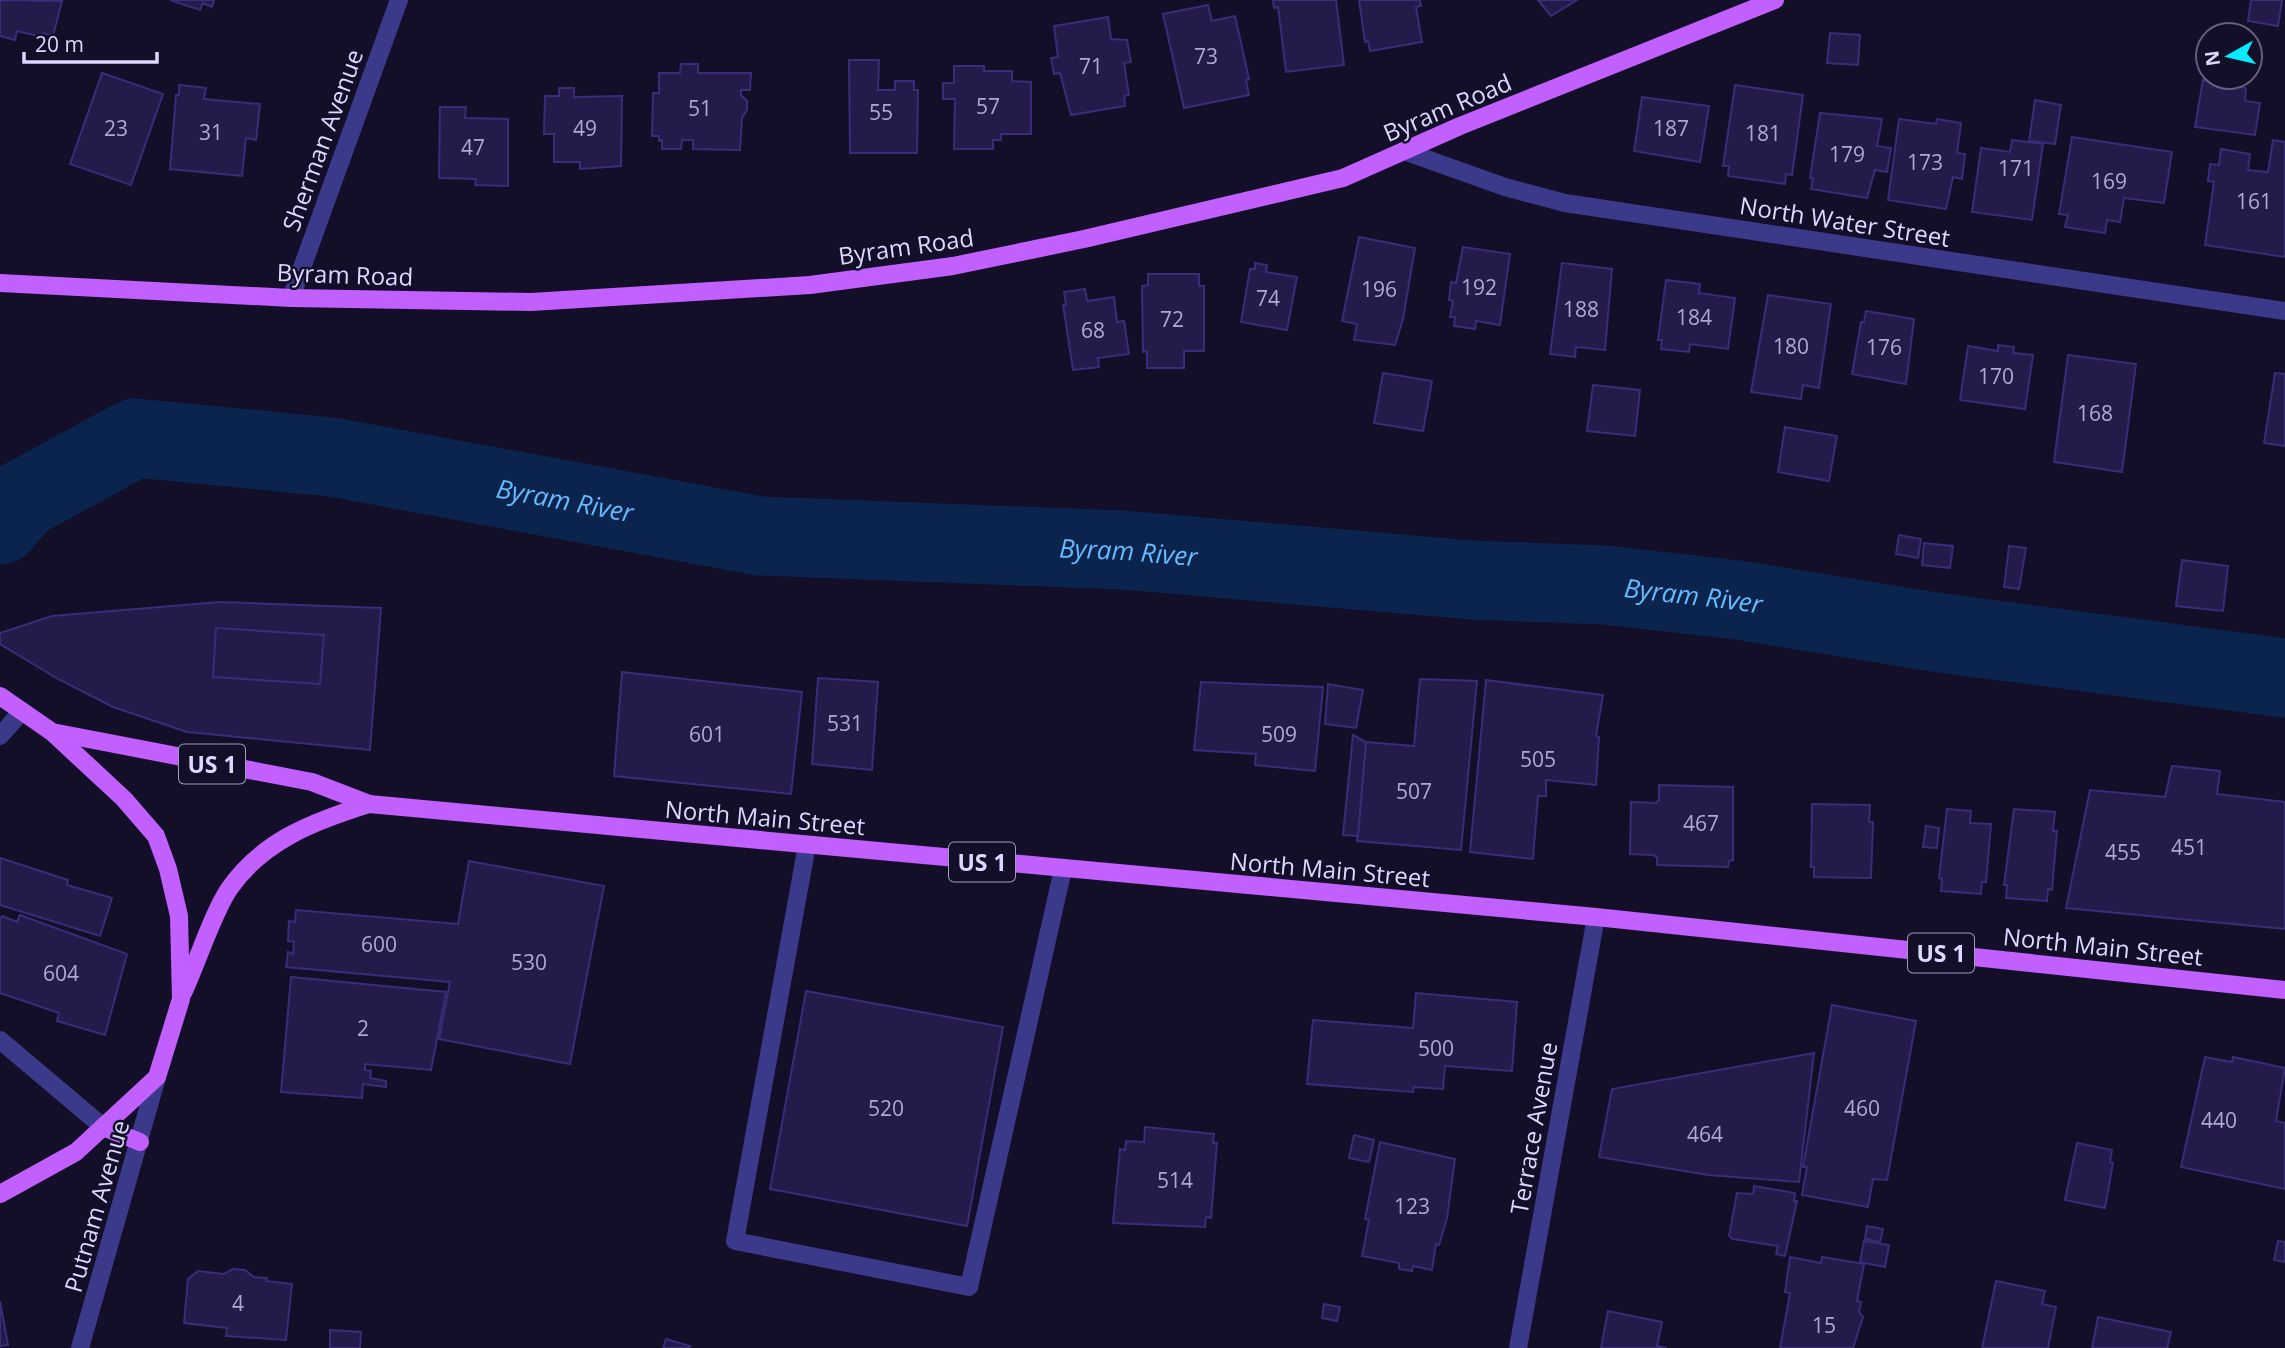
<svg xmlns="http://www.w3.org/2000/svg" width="2285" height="1348" font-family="'Open Sans',sans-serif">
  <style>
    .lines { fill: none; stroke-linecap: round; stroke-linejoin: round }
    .river { stroke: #0b244d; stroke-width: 79 }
    .building { fill: #241b4b; stroke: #3a2c78; stroke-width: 2 }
    .minor { stroke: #3b398a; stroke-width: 18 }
    .major { stroke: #c15fff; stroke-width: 18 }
    .labels { text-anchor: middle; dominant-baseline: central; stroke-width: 5; stroke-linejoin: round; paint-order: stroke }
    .number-label { font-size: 21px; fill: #aea9d2 }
    .shield { fill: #130f29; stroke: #a09cbf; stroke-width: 2 }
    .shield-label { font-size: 23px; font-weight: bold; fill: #dcd8ff }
    .street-label { font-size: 24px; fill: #dcd8ff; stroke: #130f29 }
    .water-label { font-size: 26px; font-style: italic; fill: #66baff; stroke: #130f29 }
  </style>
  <rect width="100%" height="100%" fill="#130f29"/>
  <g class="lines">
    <path class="river" id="s1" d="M 0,525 L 23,499 L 135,438 L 332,457 L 760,536 L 1123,550 L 1471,580 L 1605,585 L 1738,600 L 1941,633 L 2285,678"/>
  </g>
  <g class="building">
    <path d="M 0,0 L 62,1 L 53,36 L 43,33 L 42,37 L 17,31 L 15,40 L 0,36 Z"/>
    <path d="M 170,0 L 214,0 L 212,7 L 203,3 L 200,10 Z"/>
    <path d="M 1273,0 L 1336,0 L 1344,65 L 1286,72 L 1278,7 L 1274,8 Z"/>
    <path d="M 1359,0 L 1420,0 L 1421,6 L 1416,7 L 1422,42 L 1370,51 L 1368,41 L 1365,42 Z"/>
    <path d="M 1538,0 L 1577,0 L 1551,16 Z"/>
    <path d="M 2251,0 L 2282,0 L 2278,26 L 2248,21 Z"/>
    <path d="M 1208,5 L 1212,21 L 1235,16 L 1249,79 L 1246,80 L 1249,95 L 1184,108 L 1163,14 Z"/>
    <path d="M 1108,17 L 1111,39 L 1127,40 L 1131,62 L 1124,63 L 1129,95 L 1124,96 L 1125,106 L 1071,115 L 1060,73 L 1054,74 L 1051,58 L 1058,57 L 1054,26 Z"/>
    <path d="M 1830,33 L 1860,35 L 1858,65 L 1827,63 Z"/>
    <path d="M 849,60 L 879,60 L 878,90 L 895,90 L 895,81 L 914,81 L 914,90 L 918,90 L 917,153 L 850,153 Z"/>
    <path d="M 681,64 L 698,64 L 698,73 L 751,73 L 750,90 L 741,90 L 741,95 L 747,101 L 747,110 L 742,118 L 740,150 L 693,149 L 693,140 L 682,140 L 681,149 L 662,149 L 662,140 L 659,141 L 659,136 L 652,136 L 653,93 L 659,93 L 659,73 L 680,73 Z"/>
    <path d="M 954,66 L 984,66 L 984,71 L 1012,71 L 1012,81 L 1031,82 L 1031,134 L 1001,134 L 1001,140 L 993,140 L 993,149 L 954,149 L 955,99 L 943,99 L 943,83 L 954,83 Z"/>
    <path d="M 102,73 L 163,94 L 131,185 L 70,164 Z"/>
    <path d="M 2203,80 L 2246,88 L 2245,101 L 2260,103 L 2255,135 L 2195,127 Z"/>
    <path d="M 179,85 L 206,88 L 204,99 L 260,104 L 256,140 L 246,138 L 242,176 L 170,169 L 176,95 L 179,95 Z"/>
    <path d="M 1735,85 L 1803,95 L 1792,175 L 1786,174 L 1785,184 L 1728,176 L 1729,166 L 1723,166 Z"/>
    <path d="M 559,88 L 574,88 L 574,97 L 622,96 L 621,166 L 580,169 L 580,162 L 554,162 L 554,134 L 544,134 L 545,96 L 559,96 Z"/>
    <path d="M 1642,97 L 1709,106 L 1700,162 L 1634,151 Z"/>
    <path d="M 2035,100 L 2061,105 L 2055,144 L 2029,141 Z"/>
    <path d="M 440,107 L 466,107 L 465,118 L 508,119 L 508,186 L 475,185 L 476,179 L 439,178 Z"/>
    <path d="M 1820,113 L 1882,119 L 1877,146 L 1891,148 L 1887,172 L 1875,170 L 1867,198 L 1811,189 L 1813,178 L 1810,178 Z"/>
    <path d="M 1899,119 L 1936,124 L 1937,119 L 1961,123 L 1957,153 L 1965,154 L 1962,179 L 1953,177 L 1946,209 L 1888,200 Z"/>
    <path d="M 2072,137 L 2172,152 L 2164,203 L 2124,198 L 2120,222 L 2107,220 L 2105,233 L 2065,227 L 2068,215 L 2059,214 Z"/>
    <path d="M 2012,140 L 2043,144 L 2032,220 L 1972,212 L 1981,148 L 2010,152 Z"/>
    <path d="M 2273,140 L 2285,142 L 2285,257 L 2205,245 L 2214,182 L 2208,181 L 2210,164 L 2219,165 L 2221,149 L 2250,154 L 2248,170 L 2268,172 Z"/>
    <path d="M 1359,237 L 1415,248 L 1403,319 L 1395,345 L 1354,340 L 1357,324 L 1342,321 Z"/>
    <path d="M 1463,247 L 1510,254 L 1500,325 L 1476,321 L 1475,329 L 1454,326 L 1455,317 L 1450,317 L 1453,301 L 1449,300 L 1451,282 L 1456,283 Z"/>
    <path d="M 1255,263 L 1267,265 L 1266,272 L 1297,277 L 1287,330 L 1241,322 L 1250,269 L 1255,269 Z"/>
    <path d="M 1562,263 L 1612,269 L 1605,350 L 1576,347 L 1575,357 L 1550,354 Z"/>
    <path d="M 1148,274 L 1199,274 L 1199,286 L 1204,286 L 1204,351 L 1184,351 L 1184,368 L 1147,368 L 1147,351 L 1143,352 L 1142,286 L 1148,285 Z"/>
    <path d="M 1666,280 L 1700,284 L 1699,293 L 1735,298 L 1728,349 L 1690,344 L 1689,352 L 1661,349 L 1662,340 L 1658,340 Z"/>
    <path d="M 1085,289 L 1087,301 L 1114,297 L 1117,322 L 1124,321 L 1129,354 L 1098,358 L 1099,367 L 1073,370 L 1063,305 L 1066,305 L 1064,292 Z"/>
    <path d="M 1768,295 L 1831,304 L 1819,388 L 1803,385 L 1801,399 L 1751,392 Z"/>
    <path d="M 1866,311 L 1914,319 L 1906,384 L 1852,374 L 1861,322 L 1864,322 Z"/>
    <path d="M 1998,345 L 2014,347 L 2013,353 L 2033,355 L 2025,409 L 1960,400 L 1968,346 L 1998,351 Z"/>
    <path d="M 2068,355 L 2136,364 L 2122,472 L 2054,462 Z"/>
    <path d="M 1383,373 L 1432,381 L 1423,431 L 1374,423 Z"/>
    <path d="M 2275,373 L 2285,374 L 2285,446 L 2264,443 Z"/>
    <path d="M 1593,385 L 1640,390 L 1635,436 L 1587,431 Z"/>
    <path d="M 1785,427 L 1837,436 L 1829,481 L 1778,472 Z"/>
    <path d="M 1899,535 L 1921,539 L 1918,558 L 1896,554 Z"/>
    <path d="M 1924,543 L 1953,546 L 1950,568 L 1922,565 Z"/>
    <path d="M 2009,546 L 2026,548 L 2019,589 L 2004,587 Z"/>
    <path d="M 2182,560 L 2228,566 L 2223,611 L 2176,606 Z"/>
    <path d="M 220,602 L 381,608 L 370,750 L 187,732 L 113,707 L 58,679 L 0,644 L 0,633 L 52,616 Z"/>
    <path d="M 216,628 L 324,635 L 320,684 L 213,677 Z"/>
    <path d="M 622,672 L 802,692 L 791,794 L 614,776 Z"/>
    <path d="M 818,678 L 878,682 L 872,770 L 812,764 Z"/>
    <path d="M 1420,679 L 1477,681 L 1461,850 L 1357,841 L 1366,742 L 1414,746 Z"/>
    <path d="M 1486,680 L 1603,695 L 1596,736 L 1599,737 L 1596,785 L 1546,780 L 1546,796 L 1538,796 L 1533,859 L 1470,852 Z"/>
    <path d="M 1201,682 L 1323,687 L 1315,771 L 1255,765 L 1256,754 L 1194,750 Z"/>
    <path d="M 1328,684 L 1363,690 L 1356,728 L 1325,724 Z"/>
    <path d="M 1353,735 L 1366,742 L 1358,836 L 1343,835 Z"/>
    <path d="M 2172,766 L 2220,771 L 2217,794 L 2285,802 L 2285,929 L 2066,908 L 2090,790 L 2165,797 Z"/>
    <path d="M 1659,785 L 1733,787 L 1733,860 L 1729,861 L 1728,867 L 1657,865 L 1657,857 L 1653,855 L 1630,854 L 1631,802 L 1656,803 L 1659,800 Z"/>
    <path d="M 1812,804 L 1870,805 L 1869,822 L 1873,822 L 1871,878 L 1814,877 L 1814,867 L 1811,867 Z"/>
    <path d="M 1947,809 L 1971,811 L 1970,823 L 1991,824 L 1986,882 L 1982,882 L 1981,894 L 1941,891 L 1942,879 L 1939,878 Z"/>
    <path d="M 2014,809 L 2055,812 L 2053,831 L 2057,831 L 2052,890 L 2048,889 L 2047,901 L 2006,898 L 2007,885 L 2004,885 Z"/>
    <path d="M 1926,826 L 1939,828 L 1937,848 L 1923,847 Z"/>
    <path d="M 0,858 L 68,880 L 67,885 L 112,898 L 100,936 L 0,905 Z"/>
    <path d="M 469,861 L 604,886 L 570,1064 L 439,1039 L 450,982 L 286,967 L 288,952 L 293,954 L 294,942 L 288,941 L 289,921 L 295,922 L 296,910 L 458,924 Z"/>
    <path d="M 20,915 L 127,954 L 105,1035 L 57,1021 L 59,1013 L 0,993 L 0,921 L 2,916 L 17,922 Z"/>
    <path d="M 291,977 L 446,992 L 431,1070 L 365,1064 L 365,1070 L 371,1071 L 370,1078 L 386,1081 L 386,1087 L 363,1084 L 362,1098 L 281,1092 Z"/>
    <path d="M 806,991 L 1003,1027 L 967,1226 L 770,1189 Z"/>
    <path d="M 1416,993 L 1517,1002 L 1512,1071 L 1445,1066 L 1443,1089 L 1414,1087 L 1413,1092 L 1307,1084 L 1313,1020 L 1413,1028 Z"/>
    <path d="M 1832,1005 L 1916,1021 L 1887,1180 L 1873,1179 L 1868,1207 L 1802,1195 L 1807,1167 L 1803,1167 Z"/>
    <path d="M 1814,1053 L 1799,1182 L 1708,1175 L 1599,1157 L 1612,1089 Z"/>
    <path d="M 2205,1057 L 2232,1062 L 2233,1057 L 2285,1068 L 2276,1121 L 2285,1123 L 2285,1189 L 2181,1167 Z"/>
    <path d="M 1145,1127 L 1214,1134 L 1213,1143 L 1217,1143 L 1211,1218 L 1206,1217 L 1205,1227 L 1113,1223 L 1120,1149 L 1125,1150 L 1126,1141 L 1144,1142 Z"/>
    <path d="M 1354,1135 L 1374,1140 L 1369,1162 L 1349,1158 Z"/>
    <path d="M 1380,1142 L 1455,1159 L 1447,1218 L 1439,1245 L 1436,1244 L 1432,1270 L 1413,1266 L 1412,1271 L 1399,1269 L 1399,1263 L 1362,1256 L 1369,1220 L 1365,1219 Z"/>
    <path d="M 2077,1143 L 2112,1150 L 2110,1162 L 2113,1163 L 2105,1208 L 2065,1200 Z"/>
    <path d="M 1754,1186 L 1795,1193 L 1794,1201 L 1797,1201 L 1785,1256 L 1776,1254 L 1778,1246 L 1733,1239 L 1729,1236 L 1737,1193 L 1753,1194 Z"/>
    <path d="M 1867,1226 L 1883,1229 L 1880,1242 L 1865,1239 Z"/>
    <path d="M 1864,1241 L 1889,1245 L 1885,1267 L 1860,1262 Z"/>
    <path d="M 2278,1241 L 2285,1242 L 2285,1262 L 2274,1260 Z"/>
    <path d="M 1790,1257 L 1821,1263 L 1822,1257 L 1864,1264 L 1857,1301 L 1861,1302 L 1859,1312 L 1863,1317 L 1853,1348 L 1780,1348 L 1790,1293 L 1785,1292 Z"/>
    <path d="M 233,1269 L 245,1270 L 254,1277 L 267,1278 L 266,1281 L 292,1284 L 286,1340 L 226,1336 L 227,1328 L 184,1323 L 188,1279 L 198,1271 L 224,1274 Z"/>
    <path d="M 1996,1281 L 2045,1291 L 2042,1304 L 2056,1307 L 2048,1348 L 1982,1348 Z"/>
    <path d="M 0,1301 L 8,1345 L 0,1346 Z"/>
    <path d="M 1324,1304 L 1340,1307 L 1337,1321 L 1322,1318 Z"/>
    <path d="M 1608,1311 L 1662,1322 L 1657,1346 L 1667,1348 L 1601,1348 Z"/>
    <path d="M 2098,1317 L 2171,1332 L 2167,1348 L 2092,1348 Z"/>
    <path d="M 330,1330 L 361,1332 L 360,1348 L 330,1348 Z"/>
    <path d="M 666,1339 L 690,1346 L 689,1348 L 663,1348 Z"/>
  </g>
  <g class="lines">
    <g class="minor">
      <path d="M 1404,151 L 1505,187 L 1565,203 L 2285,311"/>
      <path d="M 291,298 L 399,0"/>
      <path d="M 0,736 L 22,711"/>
      <path d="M 807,845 L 735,1241 L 969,1287 L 1063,869"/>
      <path d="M 0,1040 L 103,1127"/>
      <path d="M 80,1348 L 157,1077"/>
      <path d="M 1518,1348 L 1596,917"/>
    </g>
    <g class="major">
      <path d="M 0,283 L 291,298 L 531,302 L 810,285 L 953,266 L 1084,239 L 1343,178 L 1460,126 L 1775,0"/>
      <path d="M 0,696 L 52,732 L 312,782 L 369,804 L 1596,917 L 2285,990"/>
      <path d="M 183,993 C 197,963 212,915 229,889 C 263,840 315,821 369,804"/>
      <path d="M 103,1127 L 140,1142"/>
      <path d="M 0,1194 L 76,1152 L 157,1077 L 181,999 L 179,916 L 168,869 L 156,836 L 124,799 L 53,733"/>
    </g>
  </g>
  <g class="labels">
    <g class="number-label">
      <text x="1206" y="56">73</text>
      <text x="1091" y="66">71</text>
      <text x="988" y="106">57</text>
      <text x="700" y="108">51</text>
      <text x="881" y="112">55</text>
      <text x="116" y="128">23</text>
      <text x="585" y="128">49</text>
      <text x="1671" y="128">187</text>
      <text x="211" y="132">31</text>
      <text x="1763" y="133">181</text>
      <text x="473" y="147">47</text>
      <text x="1847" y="154">179</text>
      <text x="1925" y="162">173</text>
      <text x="2016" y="168">171</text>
      <text x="2109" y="181">169</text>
      <text x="2254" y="201">161</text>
      <text x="1479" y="287">192</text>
      <text x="1379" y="289">196</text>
      <text x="1268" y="298">74</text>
      <text x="1581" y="309">188</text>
      <text x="1694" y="317">184</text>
      <text x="1172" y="319">72</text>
      <text x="1093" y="330">68</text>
      <text x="1791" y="346">180</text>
      <text x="1884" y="347">176</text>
      <text x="1996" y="376">170</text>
      <text x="2095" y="413">168</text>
      <text x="845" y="723">531</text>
      <text x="707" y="734">601</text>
      <text x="1279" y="734">509</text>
      <text x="1538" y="759">505</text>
      <text x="1414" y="791">507</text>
      <text x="1701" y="823">467</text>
      <text x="2189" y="847">451</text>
      <text x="2123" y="852">455</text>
      <text x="379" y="944">600</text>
      <text x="529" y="962">530</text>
      <text x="61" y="973">604</text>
      <text x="363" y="1028">2</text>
      <text x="1436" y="1048">500</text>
      <text x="886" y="1108">520</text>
      <text x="1862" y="1108">460</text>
      <text x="2219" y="1120">440</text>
      <text x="1705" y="1134">464</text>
      <text x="1175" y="1180">514</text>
      <text x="1412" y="1206">123</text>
      <text x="238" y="1303">4</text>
      <text x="1824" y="1325">15</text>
    </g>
    <g class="shield">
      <rect x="179" y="744.5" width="66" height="39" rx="5"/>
      <rect x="949" y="842.5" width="66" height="39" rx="5"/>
      <rect x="1908" y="933.5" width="66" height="39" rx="5"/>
    </g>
    <g class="shield-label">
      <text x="212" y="764">US 1</text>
      <text x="982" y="862">US 1</text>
      <text x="1941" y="953">US 1</text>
    </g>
    <g class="street-label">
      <text transform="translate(1447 107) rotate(-23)">Byram Road</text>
      <text transform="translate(322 140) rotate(-70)">Sherman Avenue</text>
      <text transform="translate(1845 221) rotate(9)">North Water Street</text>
      <text transform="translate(906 246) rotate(-8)">Byram Road</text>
      <text transform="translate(345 274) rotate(2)">Byram Road</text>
      <text transform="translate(765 817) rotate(5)">North Main Street</text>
      <text transform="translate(1330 869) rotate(5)">North Main Street</text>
      <text transform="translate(2103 946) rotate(6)">North Main Street</text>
      <text transform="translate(1533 1128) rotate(-80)">Terrace Avenue</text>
      <text transform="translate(96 1206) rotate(-74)">Putnam Avenue</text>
    </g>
    <g class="water-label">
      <text stroke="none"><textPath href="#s1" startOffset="597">Byram River</textPath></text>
      <text stroke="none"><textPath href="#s1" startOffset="1164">Byram River</textPath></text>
      <text stroke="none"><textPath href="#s1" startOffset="1731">Byram River</textPath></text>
    </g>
  </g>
  <g transform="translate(2229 56) rotate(262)"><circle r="33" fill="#130f29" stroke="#635f7f" stroke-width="2"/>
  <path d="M0-5L12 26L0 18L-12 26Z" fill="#04eaff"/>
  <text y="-10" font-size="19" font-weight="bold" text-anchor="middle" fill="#dcd8ff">N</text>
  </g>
  <path d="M24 52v10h133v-10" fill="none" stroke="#dcd8ff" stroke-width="3.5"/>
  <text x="35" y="52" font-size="21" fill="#dcd8ff" stroke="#130f29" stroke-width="5" paint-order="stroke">20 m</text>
</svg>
